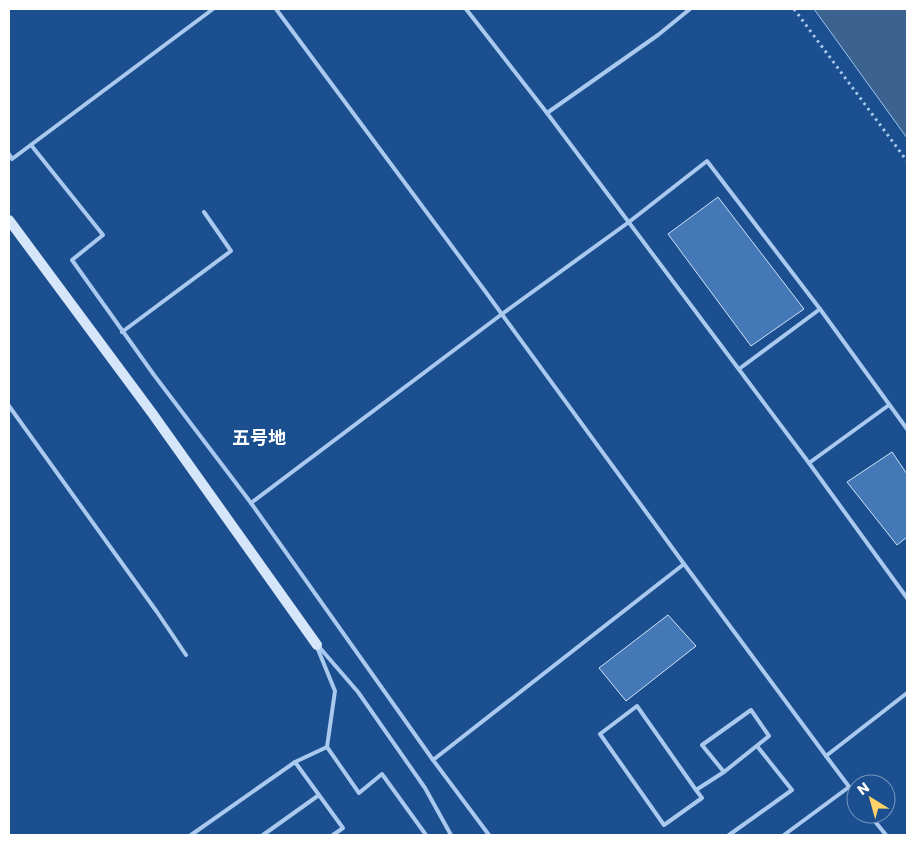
<svg xmlns="http://www.w3.org/2000/svg" width="916" height="844" font-family="Poppins,'Noto Sans JP',sans-serif">
  <style>
    .water { fill: #3c6290; stroke: #9cc4f0 }
    .building { fill: #4478b7; stroke: #cfe3fa }
    .lines { fill: none; stroke-linecap: round; stroke-linejoin: round }
    .path { stroke: #a9c9ee; stroke-width: 3; stroke-dasharray: 2.5 4; stroke-linecap: butt }
    .lane { stroke: #a9c9ee; stroke-width: 4 }
    .secondary { stroke: #d6e6fa; stroke-width: 10 }
    .labels { text-anchor: middle; dominant-baseline: central; stroke-width: 4; stroke-linejoin: round; paint-order: stroke }
    .quarter-label { font-size: 18px; font-weight: bold; fill: #fff; stroke: #1b4f8f }
  </style>
  <rect width="100%" height="100%" fill="#1b4f8f"/>
  <path class="water" d="M 814,9 L 907,9 L 907,138 Z"/>
  <g class="building">
    <path d="M 718,197 L 804,309 L 751,346 L 668,234 Z"/>
    <path d="M 892,452 L 907,474 L 907,537 L 897,545 L 847,482 Z"/>
    <path d="M 668,615 L 696,646 L 626,701 L 599,668 Z"/>
  </g>
  <g class="lines">
    <path class="path" d="M 794,9 L 907,161"/>
    <g class="lane">
      <path d="M 276,9 L 485,291 L 684,564 L 433,760 L 489,835"/>
      <path d="M 466,9 L 547,113 L 809,463 L 907,598"/>
      <path d="M 547,113 L 658,35 L 690,9"/>
      <path d="M 31,145 L 103,235 L 72,260 L 154,375 L 251,503 L 433,760"/>
      <path d="M 9,154 L 12,159 L 213,9"/>
      <path d="M 122,332 L 231,251 L 204,212"/>
      <path d="M 739,369 L 820,309"/>
      <path d="M 9,406 L 157,612 L 186,655"/>
      <path d="M 809,463 L 889,405"/>
      <path d="M 251,503 L 502,314 L 629,222 L 707,161 L 820,309 L 907,429"/>
      <path d="M 684,564 L 826,756"/>
      <path d="M 317,647 L 335,691 L 327,747 L 359,793 L 382,774 L 426,835"/>
      <path d="M 320,648 L 358,692 L 425,788 L 451,835"/>
      <path d="M 751,710 L 769,736 L 724,772 L 702,745 Z"/>
      <path d="M 295,762 L 343,828 L 333,835"/>
      <path d="M 696,790 L 637,706 L 600,734 L 664,825 L 702,798 L 696,790 L 724,772"/>
      <path d="M 856,796 L 826,756 L 907,693"/>
      <path d="M 869,814 L 886,835"/>
      <path d="M 191,835 L 295,762 L 327,747"/>
      <path d="M 263,835 L 319,795"/>
      <path d="M 729,835 L 792,790 L 757,746"/>
      <path d="M 784,835 L 849,787"/>
    </g>
    <path class="secondary" d="M 9,220 L 152,413 L 317,645"/>
  </g>
  <g class="labels">
    <g class="quarter-label">
      <text x="259" y="437">五号地</text>
    </g>
  </g>
  <rect width="916" height="844" fill="none" stroke="#ffffff" stroke-width="20"/>
  <g transform="translate(871 799) rotate(323)"><circle r="24" fill="#1b4f8f" stroke="#7695bc"/>
  <path d="M0-4L9 19L0 12L-9 19Z" fill="#ffd166"/>
  <text y="-8" font-size="14" font-weight="bold" text-anchor="middle" fill="#ffffff">N</text>
  </g>
</svg>
